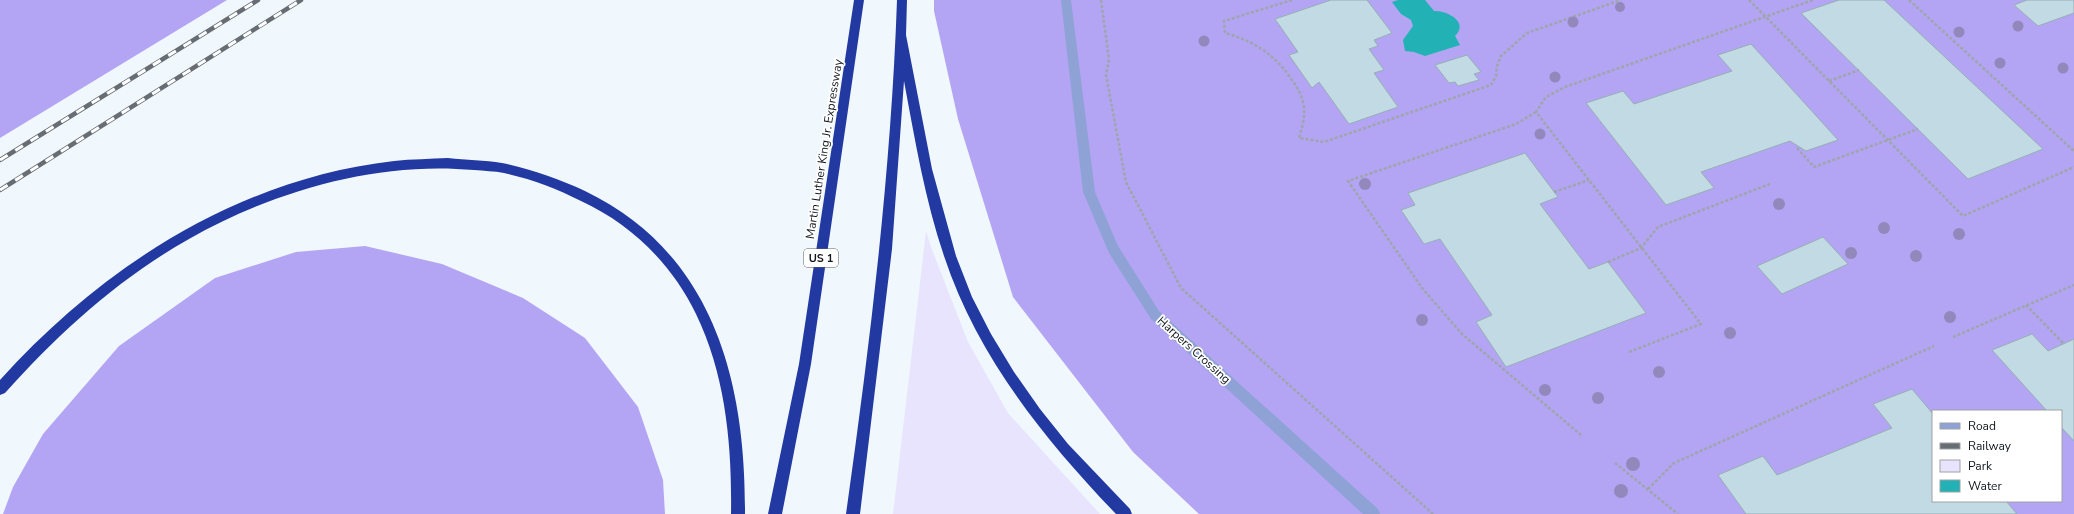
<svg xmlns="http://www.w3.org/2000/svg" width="2074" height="514" font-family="'Nunito Sans',sans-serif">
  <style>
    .green { fill: #e8e4fd }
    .forest { fill: #b3a5f3; fill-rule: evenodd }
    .water { fill: #22b1b4 }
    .building { fill: #c1dae3; stroke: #96aeb6 }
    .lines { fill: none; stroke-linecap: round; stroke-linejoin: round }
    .path { stroke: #9ea5ab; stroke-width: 2.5; stroke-dasharray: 3 2; stroke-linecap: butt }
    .street { fill: #8fa2d5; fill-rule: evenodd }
    .highway { fill: #2339a2; fill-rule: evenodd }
    .rail-casing { stroke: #676d73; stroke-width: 4.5 }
    .rail { stroke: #fff; stroke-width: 3; stroke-dasharray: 9; stroke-linecap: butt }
    .tree { fill: #9388bc }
    .labels { text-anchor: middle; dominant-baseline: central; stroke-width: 3.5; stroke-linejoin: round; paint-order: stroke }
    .shield { fill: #fff; stroke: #585c60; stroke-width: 1 }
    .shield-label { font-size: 11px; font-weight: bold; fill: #10161c }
    .street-label { font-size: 12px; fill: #10161c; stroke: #fff }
  </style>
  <rect width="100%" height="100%" fill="#f0f8fe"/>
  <path class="green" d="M 926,231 L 931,247 L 968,342 L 1008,413 L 1100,514 L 893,514 Z"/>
  <g class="forest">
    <path d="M 0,0 L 227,0 L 0,138 Z"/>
    <path d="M 934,0 L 2074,0 L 2074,514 L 1199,514 L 1133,452 L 1013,297 L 958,119 L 934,11 ZM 1933,411 L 2061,411 L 2061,501 L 1933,501 Z"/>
    <path d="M 365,246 L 442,264 L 523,298 L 585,338 L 638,407 L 663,480 L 665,514 L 3,514 L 13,487 L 43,434 L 119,346 L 215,278 L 296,252 Z"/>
  </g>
  <path class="water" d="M 1398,0 L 1425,0 L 1434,11 C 1446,10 1470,22 1455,36 L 1460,45 L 1425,56 L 1414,52 L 1405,51 L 1403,40 L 1413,26 L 1411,20 L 1401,14 L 1392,2 Z"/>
  <g class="building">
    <path d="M 1331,0 L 1367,0 L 1392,33 L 1374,40 L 1378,46 L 1369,49 L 1384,70 L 1374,73 L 1398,107 L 1349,124 L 1319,82 L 1312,88 L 1289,55 L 1298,52 L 1275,19 Z"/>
    <path d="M 1839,0 L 1884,0 L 2043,149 L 1968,179 L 1801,13 Z"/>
    <path d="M 2027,0 L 2074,0 L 2074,13 L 2038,26 L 2014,5 Z"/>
    <path d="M 1751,44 L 1838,140 L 1806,151 L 1790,141 L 1701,172 L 1714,188 L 1666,205 L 1586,103 L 1623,91 L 1634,104 L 1732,71 L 1718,55 Z"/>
    <path d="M 1467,55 L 1481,72 L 1474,74 L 1479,80 L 1458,86 L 1455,82 L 1449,83 L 1435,65 Z"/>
    <path d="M 1525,153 L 1558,197 L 1540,204 L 1589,269 L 1608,262 L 1646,313 L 1506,367 L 1476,322 L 1492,315 L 1440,239 L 1424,244 L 1401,210 L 1415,205 L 1408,193 Z"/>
    <path d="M 1823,237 L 1848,264 L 1782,294 L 1757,266 Z"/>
    <path d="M 2032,334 L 2048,351 L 2074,339 L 2074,441 L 2061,427 L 2061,411 L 2047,411 L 1992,350 Z"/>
    <path d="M 1912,389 L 1933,414 L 1933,501 L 2006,501 L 2017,514 L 1746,514 L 1718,475 L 1763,456 L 1777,475 L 1892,428 L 1873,404 Z"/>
  </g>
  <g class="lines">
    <g class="path">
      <path d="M 1101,0 L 1109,59 L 1106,75 L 1126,182 L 1181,288 L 1433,514"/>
      <path d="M 1292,0 L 1224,21 L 1225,33 C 1253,41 1273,53 1290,77 C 1297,87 1303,96 1304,108 C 1305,118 1302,128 1299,138 L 1324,142 L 1491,85 L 1496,76 L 1497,66 L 1501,56 L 1527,33 L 1621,0"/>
      <path d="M 1749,0 L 1963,216 L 2074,167"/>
      <path d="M 1909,0 L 2074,151"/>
      <path d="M 1829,81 L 1859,70"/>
      <path d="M 1536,112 L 1516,124 L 1348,181 L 1422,288 L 1462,334 L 1581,435"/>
      <path d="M 1797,148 L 1814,167 L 1918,129"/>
      <path d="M 1554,192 L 1589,180"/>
      <path d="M 1608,262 L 1641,248 L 1658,227 L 1770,184"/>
      <path d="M 2026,305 L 2064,344"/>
      <path d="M 1953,337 L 2074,285"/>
      <path d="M 1629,352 L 1701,324 L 1536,112 L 1546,97 L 1565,87 L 1813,0"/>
      <path d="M 1615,463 L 1678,514"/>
      <path d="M 1648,489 L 1674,463 L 1934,346"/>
    </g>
    <path class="street" d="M 1061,0 L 1071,0 L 1095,192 L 1118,246 L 1159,311 L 1378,509 L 1380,514 L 1363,514 L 1151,319 L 1109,253 L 1083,192 Z"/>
    <g class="highway">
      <path d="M 854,0 L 864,0 L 811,364 L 782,514 L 768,514 L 799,364 Z"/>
      <path d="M 897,0 L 907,0 L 906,35 L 932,169 L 956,256 L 972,297 L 991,334 L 1014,372 L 1040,409 L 1068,444 L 1130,509 L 1132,514 L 1116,514 C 1044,439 977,356 944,256 C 925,200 915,140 904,81 L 892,249 L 860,514 L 846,514 C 870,343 891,173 897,0 Z"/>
      <path d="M 448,158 C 466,160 485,160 502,163 C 531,169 559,179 585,191 C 714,253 746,382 745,514 L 731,514 C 732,446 726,376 696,314 C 672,264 631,224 581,201 C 556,188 532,179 504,173 C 494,171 484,171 474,170 C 376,161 274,191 189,239 C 118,279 59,333 5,393 L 0,395 L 0,380 C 103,266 238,179 394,161 C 412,159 430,159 448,158 Z"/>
    </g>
    <g class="rail-casing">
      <g id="rail">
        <path d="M 0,160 L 258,0"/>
        <path d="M 0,190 L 301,0"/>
      </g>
    </g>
    <use href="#rail" class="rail"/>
  </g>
  <g class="tree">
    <circle cx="1620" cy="7" r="5"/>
    <circle cx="1573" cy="22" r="5.5"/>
    <circle cx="2018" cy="26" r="5.5"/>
    <circle cx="1959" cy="32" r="5.5"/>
    <circle cx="1204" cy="41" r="5.5"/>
    <circle cx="2000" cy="63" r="5.5"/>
    <circle cx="2063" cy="68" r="5.5"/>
    <circle cx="1555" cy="77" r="5.5"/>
    <circle cx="1540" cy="134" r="5.5"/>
    <circle cx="1365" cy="184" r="6"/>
    <circle cx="1779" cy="204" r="6"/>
    <circle cx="1884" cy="228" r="6"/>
    <circle cx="1959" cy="234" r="6"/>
    <circle cx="1851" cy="253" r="6"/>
    <circle cx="1916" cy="256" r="6"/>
    <circle cx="1950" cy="317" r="6"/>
    <circle cx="1422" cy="320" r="6"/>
    <circle cx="1730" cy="333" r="6"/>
    <circle cx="1659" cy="372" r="6"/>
    <circle cx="1545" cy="390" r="6"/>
    <circle cx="1598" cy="398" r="6"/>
    <circle cx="1633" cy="464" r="7"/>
    <circle cx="1621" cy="491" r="7"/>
  </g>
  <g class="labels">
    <rect class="shield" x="804" y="249" width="34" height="18" rx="3"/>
    <g class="shield-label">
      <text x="821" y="258">US 1</text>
    </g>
    <g class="street-label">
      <text transform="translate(824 149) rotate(-81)">Martin Luther King Jr. Expressway</text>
      <text transform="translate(1194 350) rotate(42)">Harpers Crossing</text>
    </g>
  </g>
  <rect x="1932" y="410" width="130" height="92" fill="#ffffff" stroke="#9fa2a4"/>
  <rect x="1940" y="423" width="20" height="6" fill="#8fa2d5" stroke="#9fa2a4"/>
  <text x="1968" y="430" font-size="12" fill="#10161c">Road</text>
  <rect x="1940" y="443" width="20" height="6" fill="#676d73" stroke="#9fa2a4"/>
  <text x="1968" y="450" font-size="12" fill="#10161c">Railway</text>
  <rect x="1940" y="460" width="20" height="12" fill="#e8e4fd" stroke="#9fa2a4"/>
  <text x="1968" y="470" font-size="12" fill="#10161c">Park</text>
  <rect x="1940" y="480" width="20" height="12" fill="#22b1b4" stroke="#9fa2a4"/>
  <text x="1968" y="490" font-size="12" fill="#10161c">Water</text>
</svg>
